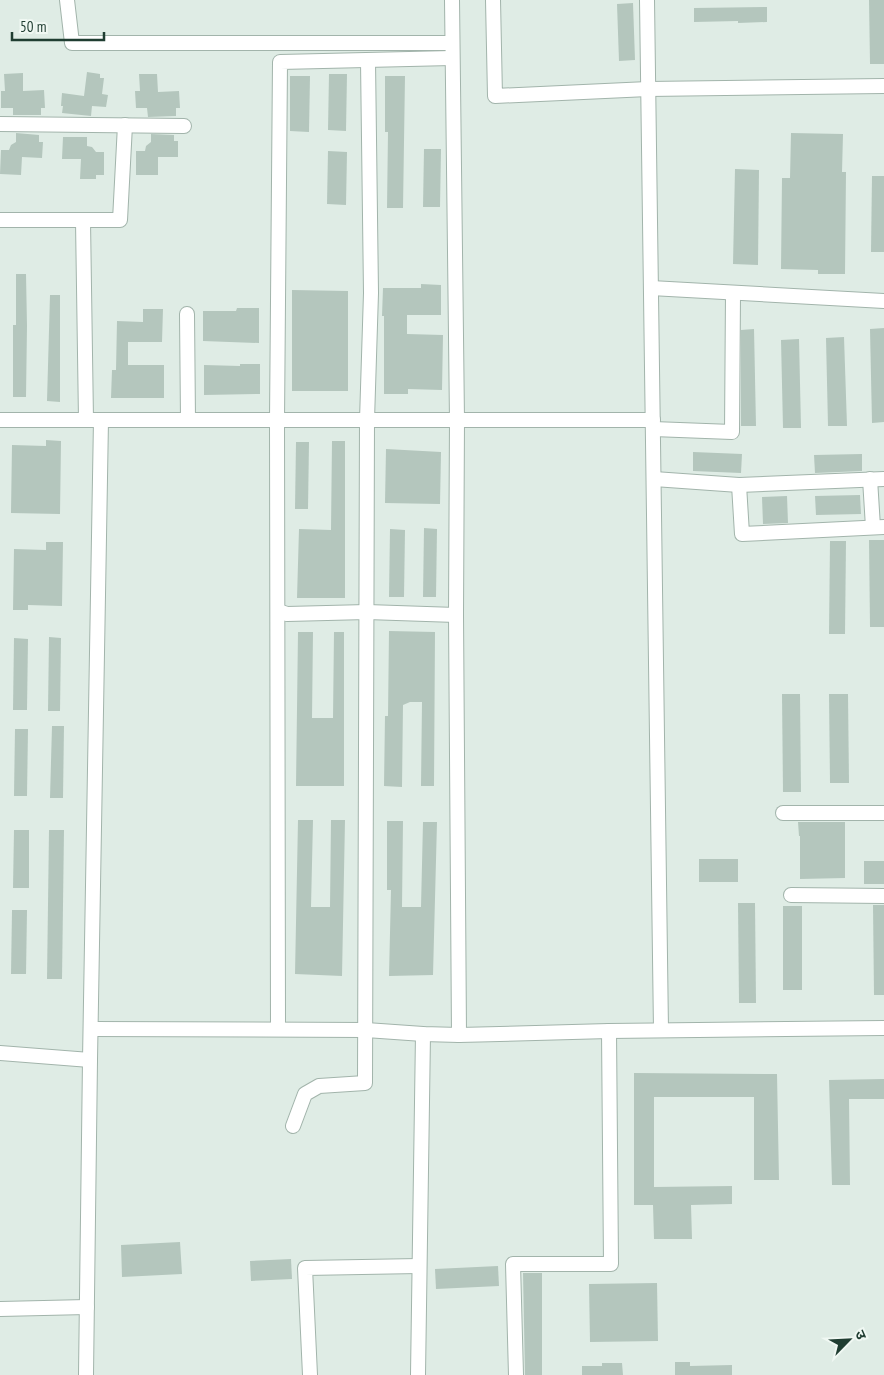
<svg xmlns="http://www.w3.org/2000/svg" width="884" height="1375" font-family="'PT Sans Narrow','Noto Sans Devanagari',sans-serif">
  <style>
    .building { fill: #b4c6bd }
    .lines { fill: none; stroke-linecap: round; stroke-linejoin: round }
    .street-casing { stroke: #a2b4ab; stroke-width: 16 }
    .street { stroke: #fff; stroke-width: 14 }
  </style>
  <rect width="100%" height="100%" fill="#dfece5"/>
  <g class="building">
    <path d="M 869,0 L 884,0 L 884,64 L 870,64 Z"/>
    <path d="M 633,3 L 635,60 L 619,61 L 617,4 Z"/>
    <path d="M 767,7 L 767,22 L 738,23 L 738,21 L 694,22 L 694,8 Z"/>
    <path d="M 87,72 L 100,74 L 100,78 L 104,78 L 102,94 L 108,95 L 106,107 L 92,106 L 91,116 L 62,113 L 63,106 L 61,106 L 62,93 L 84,96 Z"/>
    <path d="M 23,73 L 23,91 L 44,90 L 45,108 L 41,108 L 41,115 L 13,115 L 13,108 L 1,108 L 1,91 L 5,91 L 4,74 Z"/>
    <path d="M 139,74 L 157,74 L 158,92 L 179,91 L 180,108 L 176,108 L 176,116 L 148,117 L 147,108 L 136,108 L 135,91 L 140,91 Z"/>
    <path d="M 329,74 L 347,74 L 346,131 L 328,130 Z"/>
    <path d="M 290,76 L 310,76 L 309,132 L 290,131 Z"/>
    <path d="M 385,76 L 405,76 L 403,208 L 387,208 L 388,132 L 385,132 Z"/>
    <path d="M 16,133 L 39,135 L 39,142 L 43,142 L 42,158 L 22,157 L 21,175 L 0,174 L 1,150 L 9,150 L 11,145 L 16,142 Z"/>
    <path d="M 791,133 L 843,134 L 842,172 L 846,172 L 845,274 L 818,274 L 818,270 L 781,269 L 782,178 L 790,178 Z"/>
    <path d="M 151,134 L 174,135 L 174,141 L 178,141 L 178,157 L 158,157 L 158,175 L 136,175 L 136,151 L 145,151 L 146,146 L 151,142 Z"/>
    <path d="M 63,137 L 87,137 L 87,146 L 92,147 L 96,152 L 104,152 L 104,175 L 96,175 L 96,179 L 80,179 L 81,159 L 62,159 Z"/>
    <path d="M 424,149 L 441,149 L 440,207 L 423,207 Z"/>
    <path d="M 328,151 L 347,152 L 346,205 L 327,204 Z"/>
    <path d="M 735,169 L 759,170 L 758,265 L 733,264 Z"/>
    <path d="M 872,176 L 884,176 L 884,252 L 871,252 Z"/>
    <path d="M 16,274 L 26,274 L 27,326 L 26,397 L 13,397 L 13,325 L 16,325 Z"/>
    <path d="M 421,284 L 441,285 L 441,315 L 407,315 L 407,334 L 443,335 L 442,390 L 408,389 L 408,394 L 384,394 L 384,316 L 382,316 L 383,288 L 421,288 Z"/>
    <path d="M 292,290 L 348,291 L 348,391 L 292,391 Z"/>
    <path d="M 50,295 L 60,295 L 60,402 L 47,401 Z"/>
    <path d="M 237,308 L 259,308 L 259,343 L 203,341 L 203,311 L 236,311 Z"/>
    <path d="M 143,309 L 163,309 L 162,342 L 128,342 L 128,365 L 164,365 L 164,398 L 111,398 L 112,370 L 116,370 L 117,321 L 143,322 Z"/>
    <path d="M 884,328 L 884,422 L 872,423 L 870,329 Z"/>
    <path d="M 754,329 L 756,426 L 741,426 L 741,330 Z"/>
    <path d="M 844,337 L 847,426 L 828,426 L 826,338 Z"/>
    <path d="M 799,339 L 801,428 L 783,428 L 781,340 Z"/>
    <path d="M 240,364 L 260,364 L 260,394 L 204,395 L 204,365 L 240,366 Z"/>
    <path d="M 46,440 L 61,441 L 60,514 L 11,513 L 12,445 L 46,446 Z"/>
    <path d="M 332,441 L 345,441 L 345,598 L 297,598 L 299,529 L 331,530 Z"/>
    <path d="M 296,442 L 309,442 L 308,509 L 295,509 Z"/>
    <path d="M 386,449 L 441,452 L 440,504 L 385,503 Z"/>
    <path d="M 693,452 L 742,454 L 741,473 L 693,471 Z"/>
    <path d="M 862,454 L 862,471 L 815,473 L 814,455 Z"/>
    <path d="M 860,495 L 861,514 L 816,515 L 815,496 Z"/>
    <path d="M 787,496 L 788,523 L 763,524 L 762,497 Z"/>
    <path d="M 424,528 L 437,529 L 436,597 L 423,597 Z"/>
    <path d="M 390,529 L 405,530 L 404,597 L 389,597 Z"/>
    <path d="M 869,540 L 884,540 L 884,627 L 870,627 Z"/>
    <path d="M 830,541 L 846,541 L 845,634 L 829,634 Z"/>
    <path d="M 46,542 L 63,542 L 62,606 L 28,605 L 28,610 L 13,610 L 14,549 L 46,550 Z"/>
    <path d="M 389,631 L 435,632 L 434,786 L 421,786 L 422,702 L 410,702 L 403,705 L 402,787 L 384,786 L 385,716 L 388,716 Z"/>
    <path d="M 298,632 L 313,632 L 312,718 L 333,718 L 334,632 L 344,632 L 344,786 L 296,786 Z"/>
    <path d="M 49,637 L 61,638 L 60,711 L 48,711 Z"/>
    <path d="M 14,638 L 28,639 L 27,710 L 13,710 Z"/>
    <path d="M 782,694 L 800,694 L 801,792 L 783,792 Z"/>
    <path d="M 829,694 L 848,694 L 849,783 L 830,783 Z"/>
    <path d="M 52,726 L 64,726 L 63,798 L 50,798 Z"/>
    <path d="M 15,729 L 28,729 L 27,796 L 14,796 Z"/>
    <path d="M 298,820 L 313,820 L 311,907 L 330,907 L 331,820 L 345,820 L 342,976 L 295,974 Z"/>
    <path d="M 387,821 L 403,821 L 402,907 L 421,907 L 423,822 L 437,822 L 433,975 L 389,976 L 391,890 L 387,890 Z"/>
    <path d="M 798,822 L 845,822 L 845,878 L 800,879 L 800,836 L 799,836 Z"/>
    <path d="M 14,830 L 29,830 L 29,888 L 13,888 Z"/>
    <path d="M 49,830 L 64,830 L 62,979 L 47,979 Z"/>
    <rect x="699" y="859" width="39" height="23"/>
    <rect x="864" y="861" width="20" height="23"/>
    <path d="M 738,903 L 755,903 L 756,1003 L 739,1003 Z"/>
    <path d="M 873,905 L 884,905 L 884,995 L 874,995 Z"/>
    <rect x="783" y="906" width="19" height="84"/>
    <path d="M 12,910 L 27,910 L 26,974 L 11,974 Z"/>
    <path d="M 634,1073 L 777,1074 L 779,1180 L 754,1180 L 754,1097 L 654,1097 L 654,1187 L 732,1186 L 732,1204 L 691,1205 L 692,1239 L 654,1239 L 653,1205 L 634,1205 Z"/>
    <path d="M 884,1079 L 884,1099 L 849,1099 L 850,1185 L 832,1185 L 829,1080 Z"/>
    <path d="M 180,1242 L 182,1274 L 122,1277 L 121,1245 Z"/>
    <path d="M 291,1259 L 292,1279 L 251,1281 L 250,1261 Z"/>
    <path d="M 498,1266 L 499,1286 L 436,1289 L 435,1269 Z"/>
    <path d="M 523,1273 L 542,1273 L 542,1375 L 525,1375 Z"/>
    <path d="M 657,1283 L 658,1341 L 590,1342 L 589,1284 Z"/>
    <path d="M 675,1362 L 690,1362 L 690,1366 L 732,1365 L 732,1375 L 675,1375 Z"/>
    <path d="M 602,1363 L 622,1363 L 623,1375 L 582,1375 L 582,1366 L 602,1366 Z"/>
  </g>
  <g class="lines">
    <g class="street-casing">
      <g id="street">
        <path d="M 67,0 L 72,43 L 452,43"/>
        <path d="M 452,0 L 457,420 L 456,615 L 459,1035"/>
        <path d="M 493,0 L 495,96 L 648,89 L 884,86"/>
        <path d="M 647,0 L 661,1030"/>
        <path d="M 0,124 L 184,126"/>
        <path d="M 0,220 L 120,220 L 125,125"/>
        <path d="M 83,221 L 86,420"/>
        <path d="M 651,288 L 884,301"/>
        <path d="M 187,314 L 188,420"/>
        <path d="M 0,420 L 653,420"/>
        <path d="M 653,429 L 732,432 L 733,294"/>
        <path d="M 654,479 L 739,485 L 884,479"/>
        <path d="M 870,479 L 873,527"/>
        <path d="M 739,485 L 742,534 L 884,527"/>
        <path d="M 278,611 L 287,614 L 367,612 L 456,615"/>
        <path d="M 783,813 L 884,813"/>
        <path d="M 791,895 L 884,896"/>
        <path d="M 91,1029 L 366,1030 L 423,1034 L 459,1035 L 609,1031 L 884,1028"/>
        <path d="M 278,1029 L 277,420 L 280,62 L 452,58"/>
        <path d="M 0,1053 L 90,1060"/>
        <path d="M 293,1126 L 305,1094 L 319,1086 L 365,1083 L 367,420 L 371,293 L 368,61"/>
        <path d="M 0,1309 L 87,1307"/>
        <path d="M 86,1375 L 90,1060 L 101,420"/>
        <path d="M 310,1375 L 305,1268 L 419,1266"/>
        <path d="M 418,1375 L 423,1034"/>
        <path d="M 516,1375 L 513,1264 L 611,1264 L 609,1031"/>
      </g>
    </g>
    <use href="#street" class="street"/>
  </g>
  <g transform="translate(849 1340) rotate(66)" stroke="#f0f8f3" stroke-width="4" paint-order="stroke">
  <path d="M0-4L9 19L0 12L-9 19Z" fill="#1f3d31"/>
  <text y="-8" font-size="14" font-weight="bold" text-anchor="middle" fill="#1f3d31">उ</text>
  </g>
  <path d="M12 32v8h92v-8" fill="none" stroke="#1f3d31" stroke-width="2.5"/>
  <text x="20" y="32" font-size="15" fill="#1f3d31" stroke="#f0f8f3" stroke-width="4" paint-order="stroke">50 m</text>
</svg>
